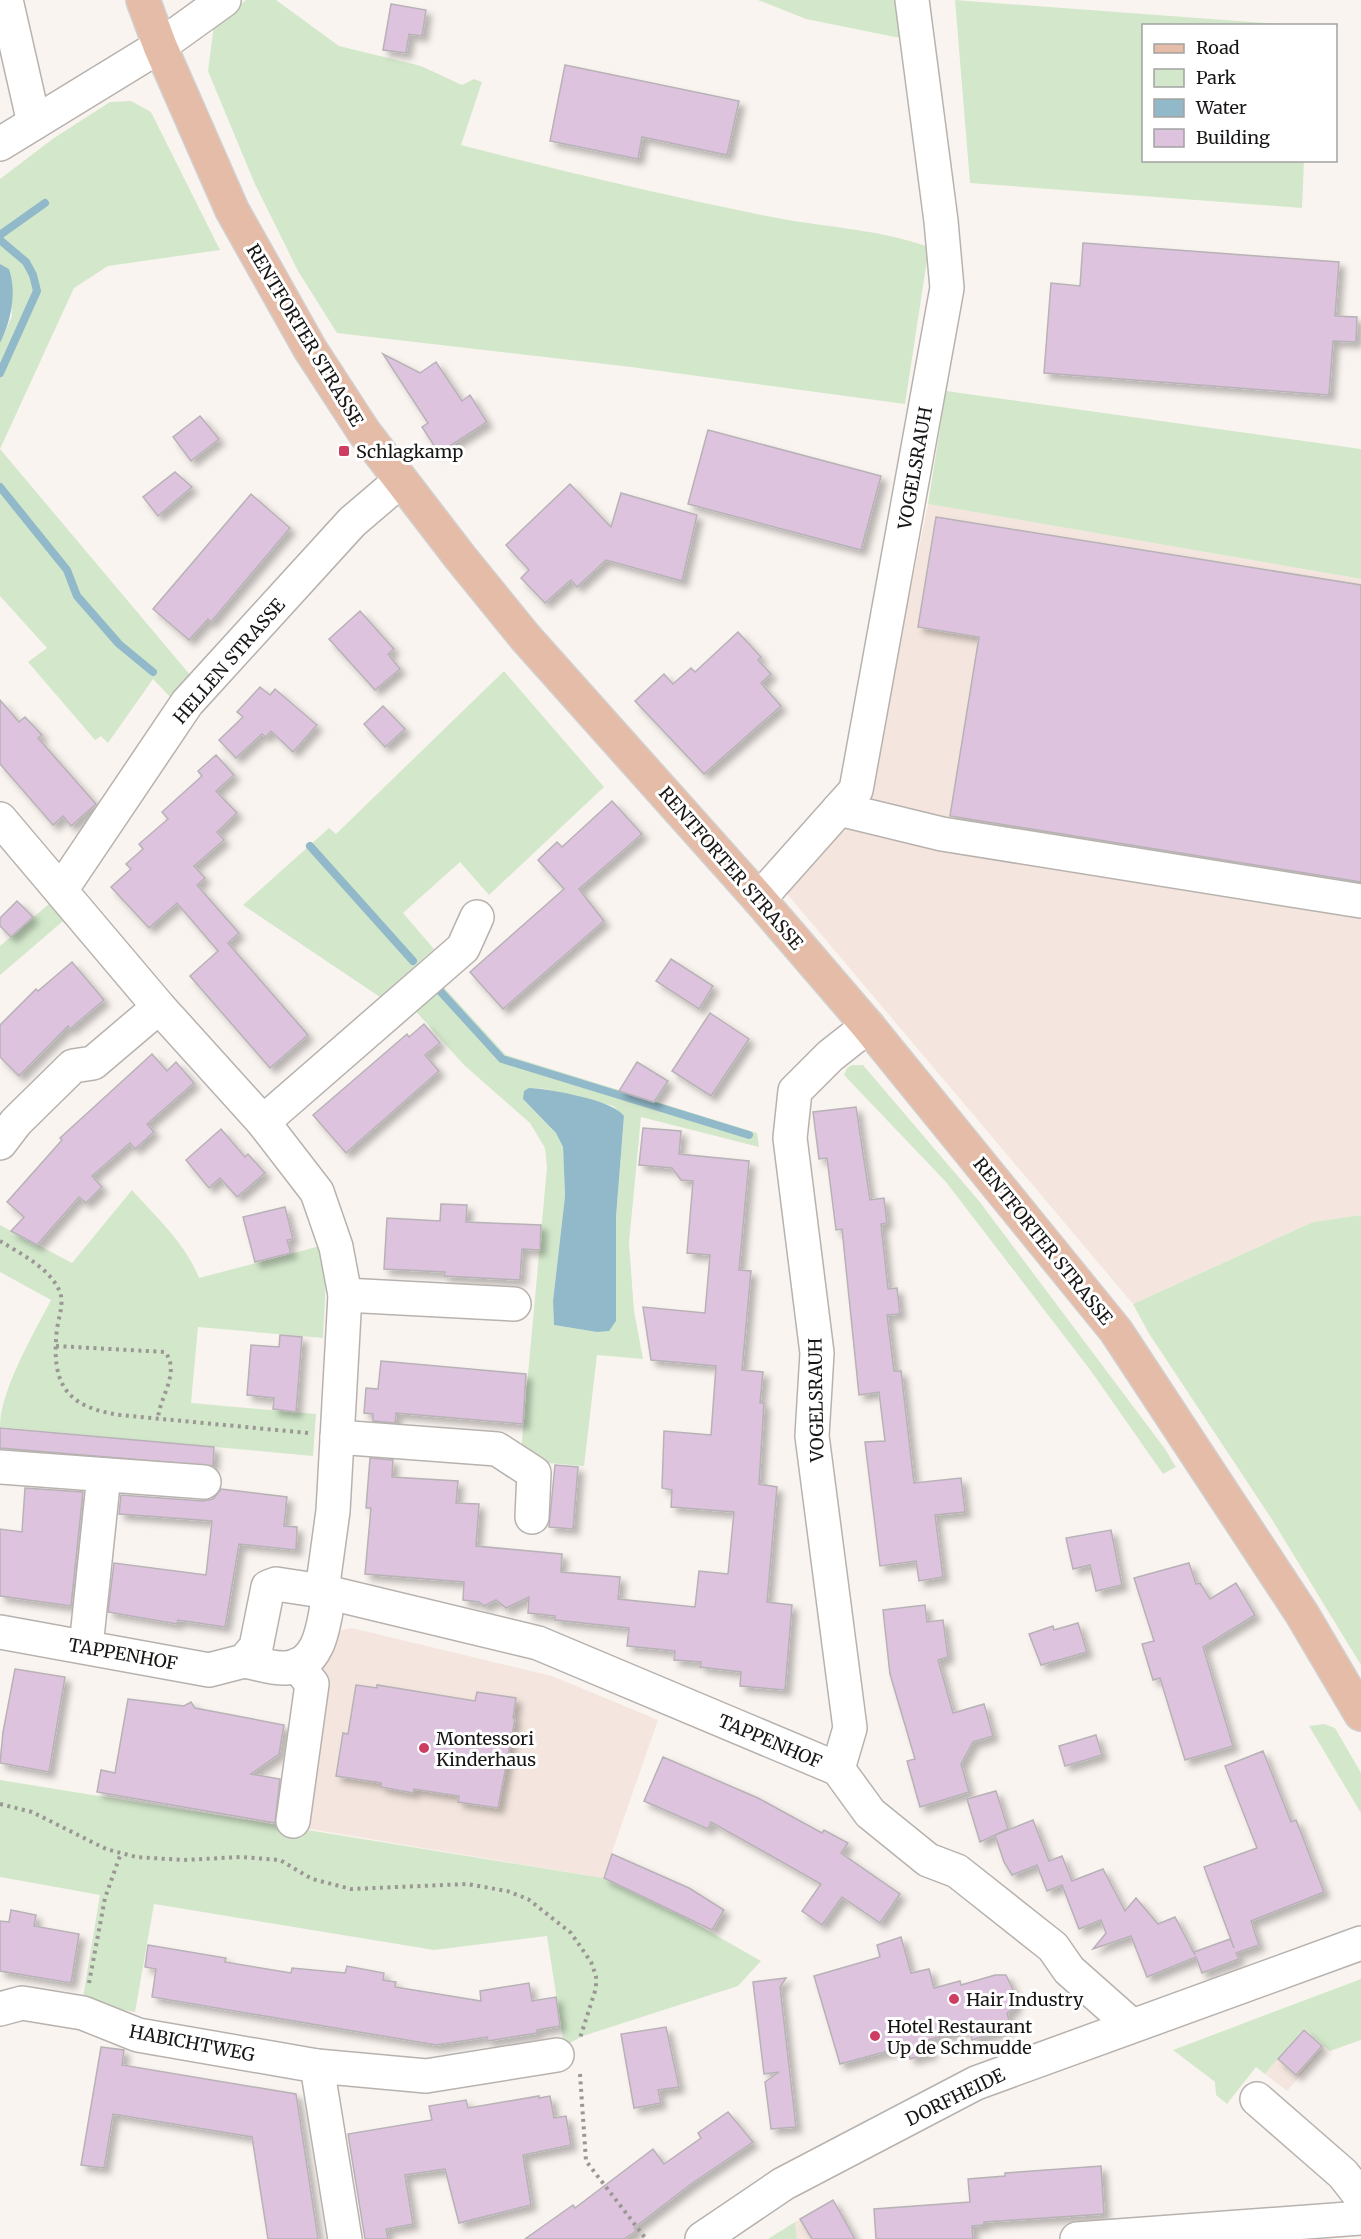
<svg xmlns="http://www.w3.org/2000/svg" width="1361" height="2239" font-family="Merriweather,serif">
  <style>
    .built { fill: #f4e6de }
    .green { fill: #d3e8cb; fill-rule: evenodd }
    .water { fill: #92b9c9 }
    .lines { fill: none; stroke-linecap: round; stroke-linejoin: round }
    .stream { stroke: #92b9c9; stroke-width: 8 }
    .building { fill: #dec3de; stroke: #b7b2b6; stroke-width: 1.5; filter: url(#shadow) }
    .minor-casing { stroke: #b8b2ae; stroke-width: 36 }
    .major-casing { stroke: #d1d0d0; stroke-width: 36 }
    .path { stroke: #9b9794; stroke-width: 4; stroke-dasharray: 3 4.5; stroke-linecap: butt }
    .minor { stroke: #fff; stroke-width: 33 }
    .major { stroke: #e5bca7; stroke-width: 33 }
    .poi-dot { fill: #cd3e62; stroke: #fff; stroke-width: 2 }
    .labels { text-anchor: middle; dominant-baseline: central; stroke-width: 6; stroke-linejoin: round; paint-order: stroke }
    .street-label { font-size: 18px; fill: #181614; stroke: #fff }
    .poi-label { font-size: 18px; fill: #181614; stroke: #fff; text-anchor: start }
  </style>
  <defs>
    <filter id="shadow"><feDropShadow dx="5.5" dy="5.5" stdDeviation="3" flood-color="#0004"/></filter>
  </defs>
  <rect width="100%" height="100%" fill="#faf4f0"/>
  <g class="built">
    <path d="M 928,504 L 1361,579 L 1361,1215 L 1313,1222 L 1133,1304 L 782,888 L 869,793 Z"/>
    <path d="M 352,1628 L 552,1676 L 658,1720 L 603,1878 L 298,1827 L 322,1669 L 330,1641 L 338,1631 Z"/>
    <path d="M 1304,2028 L 1325,2047 L 1287,2091 L 1265,2074 Z"/>
    <path d="M 834,2200 L 848,2224 L 821,2239 L 797,2239 L 795,2222 Z"/>
  </g>
  <g class="green">
    <path d="M 246,0 L 276,0 L 339,46 L 421,66 L 462,85 L 474,79 L 482,82 L 461,145 C 566,172 671,197 777,218 C 831,228 877,229 929,247 L 905,404 L 631,367 L 337,333 L 298,271 L 254,182 L 208,71 L 214,25 Z"/>
    <path d="M 758,0 L 900,0 L 905,39 L 806,19 Z"/>
    <path d="M 955,0 L 1294,25 L 1144,26 L 1144,160 L 1304,161 L 1302,208 L 970,183 Z"/>
    <path d="M 131,101 L 151,112 L 220,250 L 108,266 L 74,288 L 0,449 L 191,676 L 172,699 L 153,679 L 108,743 L 101,736 L 95,740 L 28,662 L 47,648 L 0,596 L 0,343 L 12,316 L 9,269 L 0,264 L 0,179 L 54,138 L 110,102 Z"/>
    <path d="M 946,391 L 1361,449 L 1361,579 L 928,504 Z"/>
    <path d="M 504,671 L 604,787 L 489,895 L 460,862 L 403,913 L 434,949 L 380,997 L 243,905 L 329,828 L 336,834 Z"/>
    <path d="M 49,904 L 63,921 L 0,975 L 0,946 Z"/>
    <path d="M 439,982 L 506,1055 L 757,1133 L 759,1147 L 641,1117 L 629,1243 L 634,1311 L 643,1359 L 597,1355 L 584,1466 L 548,1463 L 521,1451 L 547,1167 L 545,1148 L 530,1123 L 464,1065 L 411,1006 ZM 530,1088 L 545,1089 L 613,1106 L 624,1116 L 616,1217 L 616,1321 L 609,1330 L 597,1332 L 554,1325 L 553,1301 L 565,1196 L 563,1147 L 556,1133 L 523,1099 Z"/>
    <path d="M 852,1065 L 863,1065 L 979,1201 L 1165,1449 L 1176,1467 L 1163,1474 L 1091,1371 L 946,1182 L 844,1075 L 847,1068 Z"/>
    <path d="M 132,1190 C 156,1217 186,1244 199,1278 L 320,1246 L 326,1280 L 323,1338 L 198,1327 L 191,1403 L 316,1414 L 313,1456 L 0,1427 C 0,1390 34,1333 51,1300 L 0,1272 L 0,1225 L 72,1263 Z"/>
    <path d="M 1361,1215 L 1361,1665 L 1271,1518 L 1148,1332 L 1133,1304 L 1313,1222 Z"/>
    <path d="M 1324,1724 L 1335,1728 L 1361,1773 L 1361,1813 L 1309,1726 Z"/>
    <path d="M 0,1780 L 603,1878 L 677,1913 L 761,1961 L 738,1986 L 583,2036 L 564,2046 L 547,1936 L 434,1950 L 154,1904 L 135,2012 L 82,2003 L 100,1895 L 0,1877 Z"/>
    <path d="M 1361,1979 L 1361,2040 L 1330,2051 L 1304,2028 L 1265,2074 L 1256,2067 L 1227,2104 L 1216,2095 L 1215,2082 L 1173,2050 Z"/>
    <path d="M 795,2222 L 797,2239 L 768,2239 Z"/>
  </g>
  <g class="water">
    <path d="M 0,264 L 9,269 C 17,293 11,321 0,343 Z"/>
    <path d="M 529,1088 C 550,1089 613,1100 624,1116 L 616,1217 L 616,1321 L 609,1331 L 597,1332 L 554,1325 L 553,1301 L 565,1196 L 563,1147 L 556,1133 L 523,1099 L 524,1091 Z"/>
  </g>
  <g class="lines">
    <g class="stream">
      <path d="M 0,235 L 45,203"/>
      <path d="M 0,240 L 26,262 L 33,275 L 37,291 L 0,373"/>
      <path d="M 0,487 L 67,570 L 77,596 L 119,644 L 153,672"/>
      <path d="M 310,846 L 413,961"/>
      <path d="M 440,991 L 502,1059 L 749,1135"/>
    </g>
  </g>
  <g class="building">
    <path d="M 391,4 L 426,10 L 422,36 L 409,34 L 406,53 L 383,50 Z"/>
    <path d="M 565,65 L 739,101 L 727,155 L 642,137 L 638,159 L 550,141 Z"/>
    <path d="M 1083,243 L 1339,262 L 1335,316 L 1357,317 L 1356,342 L 1333,341 L 1329,395 L 1044,373 L 1051,283 L 1080,286 Z"/>
    <path d="M 383,354 L 420,373 L 436,362 L 462,401 L 470,395 L 487,422 L 439,453 L 422,427 L 428,423 Z"/>
    <path d="M 200,416 L 219,439 L 191,461 L 173,437 Z"/>
    <path d="M 708,430 L 881,476 L 861,550 L 688,504 Z"/>
    <path d="M 175,472 L 192,487 L 158,516 L 143,497 Z"/>
    <path d="M 570,484 L 611,527 L 621,493 L 697,515 L 682,581 L 606,560 L 577,587 L 571,580 L 545,603 L 521,578 L 529,570 L 506,545 Z"/>
    <path d="M 251,494 L 290,528 L 211,622 L 208,619 L 189,640 L 153,609 Z"/>
    <path d="M 936,517 L 1361,585 L 1361,882 L 950,816 L 979,637 L 918,627 Z"/>
    <path d="M 360,611 L 394,649 L 388,654 L 400,669 L 375,690 L 329,639 Z"/>
    <path d="M 738,632 L 761,657 L 758,660 L 771,674 L 761,683 L 781,706 L 704,774 L 635,701 L 664,674 L 673,684 L 691,668 L 695,672 Z"/>
    <path d="M 260,687 L 270,695 L 275,689 L 317,725 L 293,752 L 271,731 L 266,737 L 262,734 L 236,758 L 219,740 L 243,717 L 237,712 Z"/>
    <path d="M 0,700 L 19,722 L 25,717 L 42,735 L 38,738 L 96,804 L 71,826 L 63,816 L 53,825 L 0,764 Z"/>
    <path d="M 383,706 L 405,729 L 385,747 L 364,724 Z"/>
    <path d="M 216,755 L 234,775 L 216,791 L 237,813 L 217,832 L 224,840 L 194,866 L 205,878 L 197,885 L 239,933 L 228,943 L 308,1035 L 270,1068 L 190,976 L 218,951 L 177,903 L 149,928 L 111,887 L 131,869 L 126,864 L 143,849 L 139,844 L 168,819 L 162,812 L 202,776 L 198,771 Z"/>
    <path d="M 612,801 L 642,834 L 579,889 L 604,921 L 503,1009 L 470,972 L 564,889 L 538,860 L 557,842 L 562,847 Z"/>
    <path d="M 17,901 L 33,917 L 11,937 L 0,926 L 0,918 Z"/>
    <path d="M 671,959 L 713,986 L 699,1009 L 656,981 Z"/>
    <path d="M 72,962 L 104,1000 L 70,1029 L 68,1026 L 19,1076 L 0,1057 L 0,1025 L 36,989 L 38,991 Z"/>
    <path d="M 710,1013 L 749,1039 L 711,1096 L 672,1071 Z"/>
    <path d="M 424,1024 L 440,1043 L 425,1055 L 439,1071 L 346,1153 L 313,1115 L 407,1034 L 409,1037 Z"/>
    <path d="M 152,1054 L 167,1071 L 176,1062 L 194,1083 L 147,1124 L 154,1132 L 135,1149 L 130,1143 L 92,1176 L 102,1187 L 86,1203 L 79,1197 L 37,1245 L 11,1231 L 24,1217 L 7,1202 L 62,1140 L 60,1138 Z"/>
    <path d="M 637,1062 L 668,1081 L 654,1102 L 619,1091 Z"/>
    <path d="M 856,1107 L 870,1200 L 884,1198 L 887,1223 L 881,1224 L 888,1289 L 897,1288 L 900,1314 L 887,1315 L 894,1371 L 901,1371 L 914,1483 L 961,1478 L 965,1512 L 935,1515 L 943,1577 L 919,1581 L 916,1561 L 880,1566 L 865,1442 L 885,1441 L 879,1392 L 859,1395 L 842,1229 L 836,1230 L 827,1158 L 819,1159 L 813,1112 Z"/>
    <path d="M 643,1128 L 681,1131 L 679,1154 L 749,1161 L 739,1270 L 751,1271 L 742,1370 L 763,1372 L 760,1403 L 764,1403 L 759,1484 L 777,1487 L 767,1602 L 792,1605 L 785,1690 L 740,1686 L 741,1672 L 700,1667 L 701,1662 L 674,1660 L 675,1651 L 627,1646 L 629,1628 L 555,1620 L 555,1616 L 528,1613 L 529,1597 L 506,1608 L 496,1600 L 484,1606 L 479,1602 L 463,1600 L 464,1582 L 365,1574 L 371,1508 L 366,1508 L 370,1458 L 393,1460 L 392,1477 L 458,1481 L 456,1503 L 479,1504 L 476,1546 L 562,1554 L 561,1572 L 620,1577 L 618,1599 L 695,1607 L 699,1571 L 728,1574 L 734,1512 L 671,1507 L 672,1490 L 662,1488 L 664,1431 L 711,1435 L 716,1366 L 651,1360 L 643,1307 L 705,1313 L 710,1255 L 687,1253 L 693,1181 L 681,1180 L 672,1168 L 639,1165 Z"/>
    <path d="M 221,1129 L 245,1157 L 248,1154 L 265,1173 L 237,1197 L 220,1178 L 209,1188 L 186,1160 Z"/>
    <path d="M 441,1204 L 467,1205 L 466,1222 L 541,1225 L 540,1250 L 522,1249 L 520,1280 L 444,1276 L 445,1272 L 384,1269 L 387,1218 L 440,1221 Z"/>
    <path d="M 285,1207 L 293,1239 L 287,1240 L 291,1253 L 255,1262 L 243,1217 Z"/>
    <path d="M 280,1335 L 302,1337 L 296,1412 L 273,1409 L 274,1398 L 247,1395 L 251,1345 L 279,1347 Z"/>
    <path d="M 381,1361 L 526,1374 L 523,1424 L 396,1413 L 395,1423 L 373,1421 L 373,1414 L 364,1413 L 366,1388 L 378,1389 Z"/>
    <path d="M 0,1428 L 214,1447 L 213,1466 L 0,1448 Z"/>
    <path d="M 555,1465 L 578,1467 L 573,1529 L 549,1527 Z"/>
    <path d="M 25,1488 L 83,1492 L 71,1606 L 0,1596 L 0,1529 L 22,1532 Z"/>
    <path d="M 221,1489 L 287,1497 L 284,1526 L 297,1527 L 296,1550 L 239,1544 L 225,1627 L 178,1620 L 177,1624 L 108,1612 L 114,1563 L 206,1575 L 212,1521 L 119,1514 L 121,1495 L 203,1501 L 213,1499 Z"/>
    <path d="M 1111,1530 L 1122,1585 L 1096,1591 L 1090,1565 L 1073,1569 L 1066,1538 Z"/>
    <path d="M 1189,1563 L 1196,1584 L 1200,1583 L 1210,1599 L 1236,1583 L 1255,1615 L 1203,1647 L 1233,1746 L 1185,1760 L 1160,1678 L 1153,1680 L 1142,1644 L 1154,1641 L 1134,1578 Z"/>
    <path d="M 925,1605 L 927,1622 L 943,1620 L 948,1657 L 938,1660 L 953,1713 L 984,1704 L 993,1736 L 973,1742 L 961,1764 L 969,1792 L 920,1807 L 907,1761 L 915,1759 L 890,1674 L 883,1610 Z"/>
    <path d="M 1078,1623 L 1087,1652 L 1041,1665 L 1029,1634 L 1053,1626 L 1054,1630 Z"/>
    <path d="M 15,1669 L 65,1677 L 49,1772 L 0,1763 L 3,1732 Z"/>
    <path d="M 356,1685 L 377,1688 L 377,1685 L 475,1701 L 477,1692 L 516,1698 L 513,1718 L 515,1719 L 498,1808 L 458,1802 L 459,1796 L 414,1789 L 413,1793 L 381,1787 L 381,1783 L 336,1776 L 343,1733 L 348,1734 Z"/>
    <path d="M 128,1699 L 184,1706 L 191,1702 L 195,1708 L 284,1725 L 279,1754 L 251,1774 L 280,1779 L 275,1823 L 97,1792 L 101,1770 L 115,1773 Z"/>
    <path d="M 1096,1735 L 1102,1755 L 1065,1766 L 1059,1746 Z"/>
    <path d="M 1263,1751 L 1291,1822 L 1296,1820 L 1324,1892 L 1251,1921 L 1259,1945 L 1236,1953 L 1239,1959 L 1202,1973 L 1196,1957 L 1147,1977 L 1131,1936 L 1093,1949 L 1106,1933 L 1101,1920 L 1079,1929 L 1062,1885 L 1047,1891 L 1037,1865 L 1012,1875 L 1004,1862 L 995,1835 L 1033,1820 L 1049,1861 L 1062,1856 L 1072,1881 L 1103,1869 L 1125,1911 L 1136,1898 L 1158,1924 L 1175,1917 L 1195,1955 L 1194,1952 L 1230,1939 L 1234,1948 L 1204,1867 L 1257,1848 L 1225,1766 Z"/>
    <path d="M 663,1757 L 758,1798 L 822,1833 L 824,1830 L 848,1843 L 841,1853 L 900,1894 L 880,1923 L 842,1897 L 822,1925 L 802,1911 L 821,1884 L 711,1822 L 708,1829 L 644,1801 Z"/>
    <path d="M 996,1791 L 1008,1829 L 980,1842 L 967,1799 Z"/>
    <path d="M 612,1854 L 689,1888 L 724,1910 L 712,1930 L 604,1878 Z"/>
    <path d="M 11,1910 L 36,1915 L 34,1926 L 79,1934 L 71,1983 L 0,1971 L 0,1921 L 9,1922 Z"/>
    <path d="M 901,1937 L 911,1973 L 929,1969 L 934,1988 L 960,1981 L 961,1985 L 995,1975 L 1006,1975 L 1016,1996 L 1015,2008 L 1007,2013 L 1011,2028 L 972,2040 L 969,2029 L 928,2040 L 932,2053 L 910,2059 L 907,2046 L 840,2064 L 814,1976 L 880,1957 L 877,1945 Z"/>
    <path d="M 148,1945 L 226,1958 L 225,1962 L 291,1973 L 292,1968 L 345,1973 L 347,1966 L 384,1973 L 383,1980 L 396,1982 L 395,1987 L 481,2001 L 480,1991 L 529,1983 L 532,2001 L 556,1997 L 560,2026 L 537,2030 L 537,2033 L 488,2041 L 487,2037 L 436,2045 L 152,1997 L 156,1969 L 145,1967 Z"/>
    <path d="M 786,1978 L 780,1987 L 796,2127 L 771,2129 L 765,2082 L 779,2072 L 764,2074 L 753,1982 Z"/>
    <path d="M 666,2027 L 679,2087 L 658,2090 L 661,2103 L 634,2108 L 621,2034 Z"/>
    <path d="M 1304,2030 L 1322,2046 L 1296,2075 L 1278,2059 Z"/>
    <path d="M 101,2047 L 124,2050 L 122,2065 L 296,2094 L 318,2239 L 268,2239 L 252,2137 L 113,2114 L 104,2168 L 81,2165 Z"/>
    <path d="M 539,2096 L 539,2098 L 550,2096 L 554,2118 L 566,2116 L 571,2145 L 523,2155 L 531,2205 L 459,2223 L 445,2169 L 405,2175 L 413,2224 L 386,2229 L 388,2239 L 365,2239 L 348,2134 L 432,2120 L 429,2106 L 466,2100 L 468,2108 Z"/>
    <path d="M 728,2112 L 753,2142 L 691,2184 L 634,2228 L 636,2231 L 624,2239 L 525,2239 L 573,2205 L 575,2208 L 653,2149 L 664,2164 L 701,2138 L 698,2133 Z"/>
    <path d="M 1101,2166 L 1104,2214 L 984,2222 L 984,2225 L 972,2226 L 973,2239 L 876,2239 L 874,2209 L 970,2202 L 968,2179 L 1005,2176 L 1005,2173 Z"/>
    <path d="M 833,2200 L 855,2239 L 812,2239 L 800,2219 Z"/>
  </g>
  <g class="lines">
    <g class="minor-casing">
      <g id="minor">
        <path d="M 6,0 L 34,123"/>
        <path d="M 0,144 L 160,46 L 224,0"/>
        <path d="M 839,809 L 942,834 L 1361,901"/>
        <path d="M 0,819 L 159,1007 L 263,1122 L 317,1192 L 336,1247 L 345,1295 L 333,1511 L 322,1591"/>
        <path d="M 61,890 L 187,703 L 352,522 L 400,481"/>
        <path d="M 759,899 L 856,790 L 947,288 L 941,221 L 912,0"/>
        <path d="M 263,1122 L 463,948 L 477,917"/>
        <path d="M 0,1143 L 16,1122 L 73,1066 L 93,1063 L 159,1007"/>
        <path d="M 345,1295 L 514,1304"/>
        <path d="M 337,1437 L 497,1449 L 534,1473 L 532,1517"/>
        <path d="M 0,1467 L 204,1482"/>
        <path d="M 0,1632 L 209,1670 L 244,1661 L 256,1647 L 268,1587 L 276,1584 L 322,1591 L 538,1643 L 838,1769 L 870,1813 L 928,1860 L 957,1871 L 1053,1947 L 1069,1970 L 1131,2025"/>
        <path d="M 86,1647 L 104,1475"/>
        <path d="M 244,1661 C 257,1663 273,1669 286,1668 C 322,1666 324,1620 329,1594"/>
        <path d="M 838,1769 L 850,1728 L 812,1436 L 817,1353 L 790,1138 L 795,1091 L 830,1056 L 868,1026"/>
        <path d="M 293,1821 L 312,1684 L 297,1665"/>
        <path d="M 0,2009 L 22,2003 L 83,2013 L 138,2035 L 317,2066 L 426,2076 L 557,2055"/>
        <path d="M 317,2066 L 345,2239"/>
        <path d="M 1257,2099 L 1343,2174 L 1361,2197"/>
        <path d="M 702,2239 L 783,2184 L 976,2083 L 1361,1943"/>
        <path d="M 1077,2239 L 1361,2218"/>
      </g>
    </g>
    <g class="major-casing">
      <path id="major" d="M 143,0 L 160,46 L 232,210 L 310,349 L 364,432 L 460,557 L 525,637 L 759,899 L 868,1026 L 1116,1331 L 1302,1614 L 1361,1714"/>
    </g>
    <g class="path">
      <path d="M 0,1241 C 21,1254 50,1268 60,1292 C 64,1304 59,1316 57,1329 C 51,1382 64,1407 120,1415 L 308,1433"/>
      <path d="M 56,1346 L 165,1352 C 181,1372 159,1398 158,1419"/>
      <path d="M 0,1804 L 32,1812 L 106,1849 L 136,1857 L 183,1860 L 241,1857 L 280,1860 L 312,1879 L 351,1889 L 467,1884 L 507,1891 L 528,1899 L 571,1933 L 591,1962 L 596,1976 L 596,1988 L 580,2038"/>
      <path d="M 89,1983 L 105,1898 L 121,1853"/>
      <path d="M 580,2074 L 586,2161 L 646,2239"/>
    </g>
    <use href="#minor" class="minor"/>
    <use href="#major" class="major"/>
  </g>
  <g class="poi-dot">
    <rect x="338" y="445" width="12" height="12" rx="3"/>
    <circle cx="424" cy="1748" r="6"/>
    <circle cx="954" cy="1999" r="6"/>
    <circle cx="875" cy="2036" r="6"/>
  </g>
  <g class="labels">
    <g class="street-label">
      <text transform="translate(305 335) rotate(59)">RENTFORTER STRASSE</text>
      <text transform="translate(915 468) rotate(-80)">VOGELSRAUH</text>
      <text transform="translate(229 661) rotate(-49)">HELLEN STRASSE</text>
      <text transform="translate(731 868) rotate(49)">RENTFORTER STRASSE</text>
      <text transform="translate(1043 1241) rotate(51)">RENTFORTER STRASSE</text>
      <text transform="translate(816 1400) rotate(-91)">VOGELSRAUH</text>
      <text transform="translate(123 1654) rotate(10)">TAPPENHOF</text>
      <text transform="translate(770 1741) rotate(23)">TAPPENHOF</text>
      <text transform="translate(192 2043) rotate(11)">HABICHTWEG</text>
      <text transform="translate(955 2097) rotate(-26)">DORFHEIDE</text>
    </g>
    <g class="poi-label">
      <text x="356" y="451">Schlagkamp</text>
      <text x="436" y="1738">Montessori<tspan x="436" dy="21">Kinderhaus</tspan></text>
      <text x="966" y="1999">Hair Industry</text>
      <text x="887" y="2026">Hotel Restaurant<tspan x="887" dy="21">Up de Schmudde</tspan></text>
    </g>
  </g>
  <rect x="1142" y="24" width="195" height="138" fill="#ffffff" stroke="#a3a2a1" stroke-width="1.5"/>
  <rect x="1154" y="44" width="30" height="9" fill="#e5bca7" stroke="#a3a2a1" stroke-width="1.5"/>
  <text x="1196" y="54" font-size="18" fill="#181614">Road</text>
  <rect x="1154" y="69" width="30" height="18" fill="#d3e8cb" stroke="#a3a2a1" stroke-width="1.5"/>
  <text x="1196" y="84" font-size="18" fill="#181614">Park</text>
  <rect x="1154" y="99" width="30" height="18" fill="#92b9c9" stroke="#a3a2a1" stroke-width="1.5"/>
  <text x="1196" y="114" font-size="18" fill="#181614">Water</text>
  <rect x="1154" y="129" width="30" height="18" fill="#dec3de" stroke="#a3a2a1" stroke-width="1.5"/>
  <text x="1196" y="144" font-size="18" fill="#181614">Building</text>
</svg>
